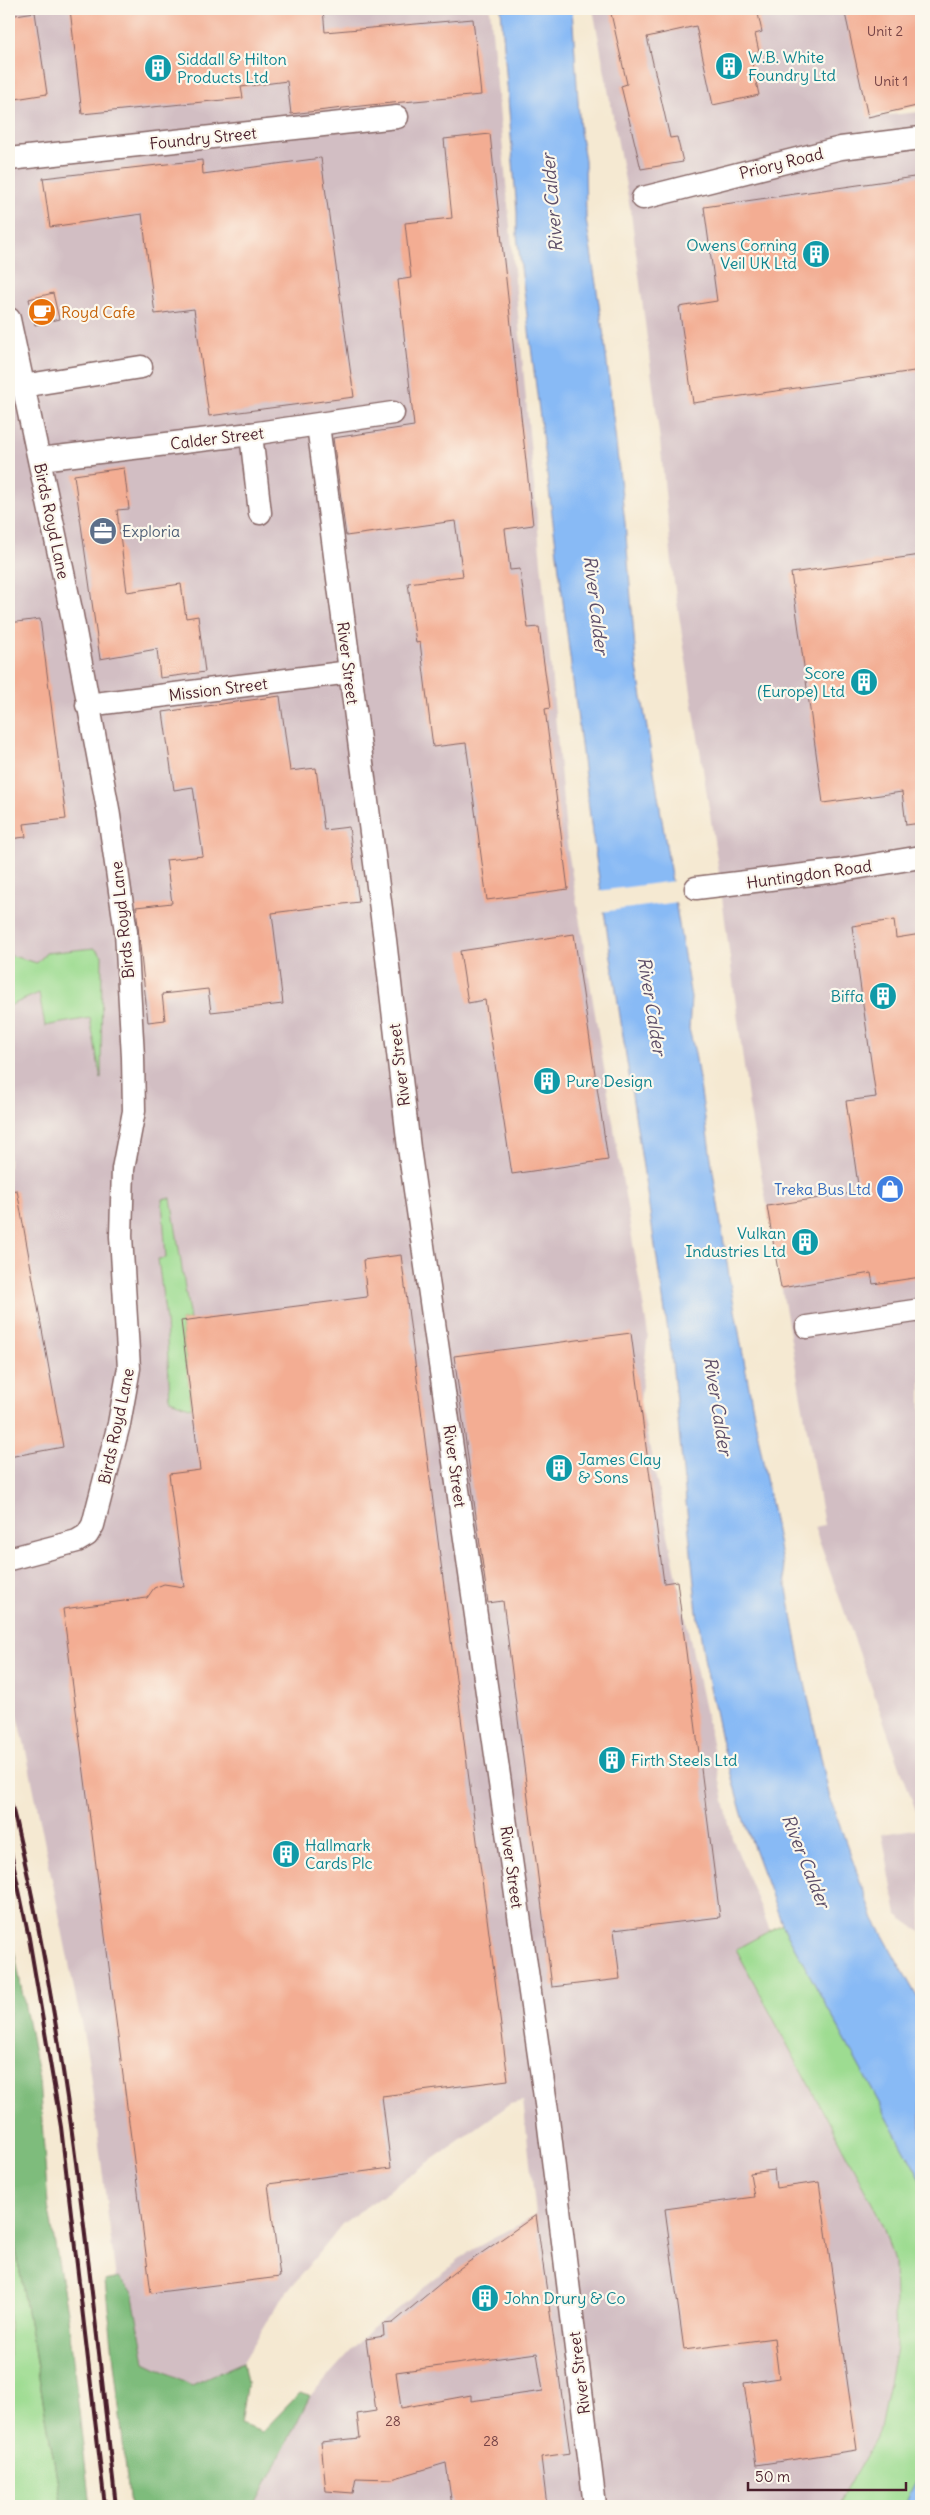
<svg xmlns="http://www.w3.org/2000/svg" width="930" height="2515" font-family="Delius,sans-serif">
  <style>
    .industrial { fill: #d2bec3 }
    .green { fill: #9ddc91; stroke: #747e5e }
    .forest { fill: #7ebc7b; stroke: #646e53 }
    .water { fill: #88baf5; stroke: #696c90 }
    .pier { fill: #f5e9d2 }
    .building { fill: #f3ad93; fill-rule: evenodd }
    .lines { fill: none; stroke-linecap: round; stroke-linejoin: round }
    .street-casing { stroke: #866665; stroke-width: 25 }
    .street { stroke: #fff; stroke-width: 22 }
    .rail { stroke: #4a1f2b; stroke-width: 4 }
    .labels { text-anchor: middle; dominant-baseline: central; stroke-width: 4.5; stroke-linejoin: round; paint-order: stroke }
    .number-label { font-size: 14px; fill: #744245 }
    .culture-label { font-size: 16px; fill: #0d838f; stroke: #fbf7ec; text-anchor: start }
    .street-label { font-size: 16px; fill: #4a1f2b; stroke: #fbf7ec }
    .food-label { font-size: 16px; fill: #c56008; stroke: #fbf7ec; text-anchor: start }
    .service-label { font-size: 16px; fill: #4e5e75; stroke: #fbf7ec; text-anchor: start }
    .shop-label { font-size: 16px; fill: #366cbe; stroke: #fbf7ec; text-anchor: end }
    .water-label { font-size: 18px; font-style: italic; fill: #5d4e68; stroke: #fbf7ec }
  </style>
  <rect width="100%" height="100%" fill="#fbf7ec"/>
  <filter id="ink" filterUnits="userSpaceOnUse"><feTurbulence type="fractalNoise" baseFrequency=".02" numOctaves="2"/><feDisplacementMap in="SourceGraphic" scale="10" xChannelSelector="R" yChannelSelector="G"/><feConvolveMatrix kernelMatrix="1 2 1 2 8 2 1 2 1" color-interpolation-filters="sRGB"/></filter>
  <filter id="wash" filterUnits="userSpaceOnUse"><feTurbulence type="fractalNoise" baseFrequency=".0096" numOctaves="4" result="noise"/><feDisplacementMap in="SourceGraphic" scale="20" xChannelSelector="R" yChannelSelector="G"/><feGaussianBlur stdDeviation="1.12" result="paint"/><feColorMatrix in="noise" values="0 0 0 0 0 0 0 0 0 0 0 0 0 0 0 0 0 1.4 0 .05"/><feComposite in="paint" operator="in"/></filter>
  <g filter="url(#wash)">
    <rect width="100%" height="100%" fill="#f5e9d2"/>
    <g class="industrial">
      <path d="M 9,9 L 490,9 L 567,844 L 648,1334 L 640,1402 L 732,1838 L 770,1930 L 736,1949 L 870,2199 L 884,2229 L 894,2262 L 896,2348 L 879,2433 L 837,2506 L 255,2506 L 310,2396 L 368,2332 L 472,2250 L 536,2215 L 523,2101 L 510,2104 L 342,2224 L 279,2302 L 243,2362 L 192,2385 L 130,2391 L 88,2058 L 25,1746 L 9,1679 Z"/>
      <path d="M 593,9 L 845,9 L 868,117 L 921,112 L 921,1825 L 814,1527 L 824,1525 L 749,1106 L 718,866 L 674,583 L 660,441 L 631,213 Z"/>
      <path d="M 921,1828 L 921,1932 L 897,1915 L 882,1834 Z"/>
    </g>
    <g class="green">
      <path d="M 94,948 L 102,955 L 101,1079 L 90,1018 L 45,1026 L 39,993 L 9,1006 L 9,955 L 37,963 L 46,953 Z"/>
      <path d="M 171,1198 L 190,1320 L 181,1321 L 192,1408 L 170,1400 L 166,1321 L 158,1259 L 166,1258 L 162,1199 Z"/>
      <path d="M 782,1924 L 921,2180 L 921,2472 L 904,2506 L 837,2506 L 879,2433 L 896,2348 L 894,2262 L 884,2229 L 870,2199 L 736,1949 Z"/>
      <path d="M 9,2211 L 62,2506 L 9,2506 Z"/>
    </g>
    <g class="forest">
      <path d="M 9,1923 L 39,2080 L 48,2205 L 68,2317 L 90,2506 L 62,2506 L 9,2211 Z"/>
      <path d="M 119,2278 L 132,2291 L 145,2362 L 192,2385 L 243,2362 L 247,2382 L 240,2424 L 262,2432 L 300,2393 L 310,2396 L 255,2506 L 130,2506 L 105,2281 Z"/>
    </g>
    <g class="water">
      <path d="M 501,9 L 572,9 L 580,131 L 585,160 L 586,219 L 604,337 L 625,523 L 636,661 L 691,998 L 689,1029 L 695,1053 L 730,1283 L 747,1377 L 803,1674 L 830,1799 L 874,1919 L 921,2004 L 921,2180 L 782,1924 L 744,1821 L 721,1739 L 705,1663 L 697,1612 L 671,1351 L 592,832 L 517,235 L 517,212 Z"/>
      <path d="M 921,2472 L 921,2506 L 904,2506 Z"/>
    </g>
    <path class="pier" d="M 674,881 L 678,902 L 601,912 L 598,891 Z"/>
    <g id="blocks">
      <g class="building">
        <path d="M 70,9 L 323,9 L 325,32 L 473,19 L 481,95 L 370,105 L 291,114 L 287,81 L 241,87 L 243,98 L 82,114 Z"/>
        <path d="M 610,9 L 757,9 L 762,32 L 755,34 L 759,52 L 750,54 L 759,95 L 713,105 L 696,26 L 647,37 L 670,138 L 677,137 L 683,162 L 641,169 L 621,86 L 627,84 Z"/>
        <path d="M 844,9 L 921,9 L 921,105 L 868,117 Z"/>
        <path d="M 35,12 L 47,94 L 9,100 L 9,16 Z"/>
        <path d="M 490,134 L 533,525 L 505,529 L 510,570 L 520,569 L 528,628 L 539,627 L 550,708 L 545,709 L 568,889 L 487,900 L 466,743 L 433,747 L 420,642 L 416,643 L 408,583 L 463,576 L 455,521 L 346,536 L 333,438 L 414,426 L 398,280 L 411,278 L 405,223 L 452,218 L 444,139 Z"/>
        <path d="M 321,158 L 354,397 L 209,416 L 194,309 L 155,314 L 142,214 L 50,227 L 43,178 L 202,160 L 203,174 Z"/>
        <path d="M 921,176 L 921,370 L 693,403 L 679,307 L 717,301 L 704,207 Z"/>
        <path d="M 53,293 L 59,319 L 35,325 L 29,299 Z"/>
        <path d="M 124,468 L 129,509 L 117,510 L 127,592 L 181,584 L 186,618 L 198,616 L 205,672 L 160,678 L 157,649 L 100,659 L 74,475 Z"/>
        <path d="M 921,555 L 921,823 L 906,825 L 902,792 L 823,803 L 791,573 Z"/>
        <path d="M 40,619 L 66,819 L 24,824 L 26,837 L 9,839 L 9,623 Z"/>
        <path d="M 280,696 L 290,771 L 316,768 L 324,830 L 349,827 L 359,902 L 272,913 L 283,1004 L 211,1012 L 208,989 L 162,994 L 165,1020 L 148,1022 L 136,907 L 172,903 L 166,860 L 203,856 L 193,787 L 174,790 L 163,712 Z"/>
        <path d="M 894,920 L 896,938 L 921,934 L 921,1277 L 873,1284 L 871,1273 L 781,1288 L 767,1206 L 859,1192 L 846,1101 L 876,1097 L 852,926 Z"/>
        <path d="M 574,934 L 608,1160 L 512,1174 L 485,1000 L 468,1003 L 460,951 Z"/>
        <path d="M 17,1190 L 63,1447 L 9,1457 L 9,1191 Z"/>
        <path d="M 401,1255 L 508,2080 L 382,2096 L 391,2168 L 268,2184 L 280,2277 L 151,2293 L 63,1609 L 147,1598 L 154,1588 L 164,1584 L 184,1587 L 169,1474 L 200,1470 L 181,1321 L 367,1297 L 363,1260 Z"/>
        <path d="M 631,1333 L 664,1583 L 677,1581 L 720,1917 L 614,1930 L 620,1979 L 552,1987 L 503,1601 L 488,1603 L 454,1356 Z"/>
        <path d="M 774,2170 L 776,2188 L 819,2182 L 857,2450 L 756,2465 L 744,2383 L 779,2378 L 774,2338 L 684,2350 L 665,2209 L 754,2197 L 750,2173 Z"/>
        <path d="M 536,2215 L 570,2453 L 541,2457 L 547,2506 L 452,2506 L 446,2463 L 392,2479 L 356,2478 L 353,2493 L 326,2491 L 321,2442 L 360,2438 L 357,2414 L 376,2411 L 366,2339 L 384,2336 L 383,2324 L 393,2323 L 453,2273 ZM 537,2353 L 543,2391 L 471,2401 L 471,2395 L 401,2408 L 396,2372 Z"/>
      </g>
    </g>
  </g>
  <g filter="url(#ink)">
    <use href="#blocks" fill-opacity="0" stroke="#866665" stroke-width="1"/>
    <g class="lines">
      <g class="street-casing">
        <g id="street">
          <path d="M 9,159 L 397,117"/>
          <path d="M 643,198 L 841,148 L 921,138"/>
          <path d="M 9,319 L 71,610 L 108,809 L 126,932 L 133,1057 L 134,1111 L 123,1169 L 121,1236 L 129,1368 L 119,1424 L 93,1525 L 87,1535 L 77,1541 L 9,1559"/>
          <path d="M 22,386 L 141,367"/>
          <path d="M 318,425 L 385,940 L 409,1148 L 548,2118 L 595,2506"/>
          <path d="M 251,434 L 260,513"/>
          <path d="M 40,459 L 251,434 L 393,413"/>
          <path d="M 87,705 L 350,672"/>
          <path d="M 696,888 L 837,871 L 921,857"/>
          <path d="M 807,1327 L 921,1310"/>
        </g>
      </g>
      <use href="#street" class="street"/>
      <g class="rail">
        <path d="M 9,1794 C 67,2028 89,2267 116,2506"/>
        <path d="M 9,1843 L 29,1938 L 61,2127 L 105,2506"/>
      </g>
    </g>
  </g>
  <defs>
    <g id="building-disc" transform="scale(1.4375)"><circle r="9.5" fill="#0f9aa8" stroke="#fbf7ec"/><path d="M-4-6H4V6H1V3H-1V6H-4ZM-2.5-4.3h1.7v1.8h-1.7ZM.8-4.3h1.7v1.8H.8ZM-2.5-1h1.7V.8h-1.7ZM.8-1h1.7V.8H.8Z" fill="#fff"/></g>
    <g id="cafe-disc" transform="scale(1.4375)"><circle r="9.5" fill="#e8710a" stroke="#fbf7ec"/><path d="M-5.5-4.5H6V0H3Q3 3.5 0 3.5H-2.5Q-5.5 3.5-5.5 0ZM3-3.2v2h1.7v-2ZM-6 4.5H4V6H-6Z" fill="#fff"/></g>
    <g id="office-disc" transform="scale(1.4375)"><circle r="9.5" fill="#5c6f8a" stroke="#fbf7ec"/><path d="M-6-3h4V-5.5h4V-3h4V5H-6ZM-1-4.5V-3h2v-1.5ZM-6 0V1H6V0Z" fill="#fff"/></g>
    <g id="shop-disc" transform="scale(1.4375)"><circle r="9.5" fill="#3f7fe0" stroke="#fbf7ec"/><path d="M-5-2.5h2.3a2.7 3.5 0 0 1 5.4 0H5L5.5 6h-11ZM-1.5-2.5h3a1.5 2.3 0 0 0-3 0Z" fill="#fff"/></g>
  </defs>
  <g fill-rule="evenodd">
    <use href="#building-disc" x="729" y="66"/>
    <use href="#building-disc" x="158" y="68"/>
    <use href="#building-disc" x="816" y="254"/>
    <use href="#cafe-disc" x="42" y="312"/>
    <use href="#office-disc" x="103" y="531"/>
    <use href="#building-disc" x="864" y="682"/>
    <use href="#building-disc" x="883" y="996"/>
    <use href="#building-disc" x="547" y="1081"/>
    <use href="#shop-disc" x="890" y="1189"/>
    <use href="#building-disc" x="805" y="1242"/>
    <use href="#building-disc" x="559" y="1468"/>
    <use href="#building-disc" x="612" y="1760"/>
    <use href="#building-disc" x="286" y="1854"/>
    <use href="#building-disc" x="485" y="2298"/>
  </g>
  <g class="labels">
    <g class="number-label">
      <text x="885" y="31">Unit 2</text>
      <text x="891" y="81">Unit 1</text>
      <text x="393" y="2421">28</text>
      <text x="491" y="2441">28</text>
    </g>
    <g class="culture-label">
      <text x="748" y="57">W.B. White<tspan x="748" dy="18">Foundry Ltd</tspan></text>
      <text x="177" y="59">Siddall &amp; Hilton<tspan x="177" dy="18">Products Ltd</tspan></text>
      <text x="797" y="245" text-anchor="end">Owens Corning<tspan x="797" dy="18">Veil UK Ltd</tspan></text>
      <text x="845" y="673" text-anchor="end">Score<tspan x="845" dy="18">(Europe) Ltd</tspan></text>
      <text x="864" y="996" text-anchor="end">Biffa</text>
      <text x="566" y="1081">Pure Design</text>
      <text x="786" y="1233" text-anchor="end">Vulkan<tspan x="786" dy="18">Industries Ltd</tspan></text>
      <text x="578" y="1459">James Clay<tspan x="578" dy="18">&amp; Sons</tspan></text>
      <text x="631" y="1760">Firth Steels Ltd</text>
      <text x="305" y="1845">Hallmark<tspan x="305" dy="18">Cards Plc</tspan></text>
      <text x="504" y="2298">John Drury &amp; Co</text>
    </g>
    <g class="street-label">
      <text transform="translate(203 138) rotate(-6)">Foundry Street</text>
      <text transform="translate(781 163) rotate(-14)">Priory Road</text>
      <text transform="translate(217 438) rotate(-7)">Calder Street</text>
      <text transform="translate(52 521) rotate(78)">Birds Royd Lane</text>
      <text transform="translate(348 663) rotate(83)">River Street</text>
      <text transform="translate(218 689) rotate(-7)">Mission Street</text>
      <text transform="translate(809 874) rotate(-8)">Huntingdon Road</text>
      <text transform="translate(122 920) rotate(-96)">Birds Royd Lane</text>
      <text transform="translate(399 1065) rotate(-97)">River Street</text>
      <text transform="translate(116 1426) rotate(-78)">Birds Royd Lane</text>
      <text transform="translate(455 1466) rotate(82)">River Street</text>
      <text transform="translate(512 1867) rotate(82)">River Street</text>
      <text transform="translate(579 2373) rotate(-97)">River Street</text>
    </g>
    <g class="food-label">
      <text x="61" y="312">Royd Cafe</text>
    </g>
    <g class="service-label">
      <text x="122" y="531">Exploria</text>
    </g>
    <g class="shop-label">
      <text x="871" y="1189">Treka Bus Ltd</text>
    </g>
    <g class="water-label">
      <text transform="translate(552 203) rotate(-95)">River Calder</text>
      <text transform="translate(596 605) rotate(83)">River Calder</text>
      <text transform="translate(652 1006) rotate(81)">River Calder</text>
      <text transform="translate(718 1406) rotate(81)">River Calder</text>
      <text transform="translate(806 1861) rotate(68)">River Calder</text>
    </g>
  </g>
  <rect width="930" height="2515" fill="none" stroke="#fbf7ec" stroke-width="30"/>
  <path d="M748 2482v8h158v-8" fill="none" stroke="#4a1f2b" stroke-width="2.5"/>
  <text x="755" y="2482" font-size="15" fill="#4a1f2b" stroke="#fbf7ec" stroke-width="4" paint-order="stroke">50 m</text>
</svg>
